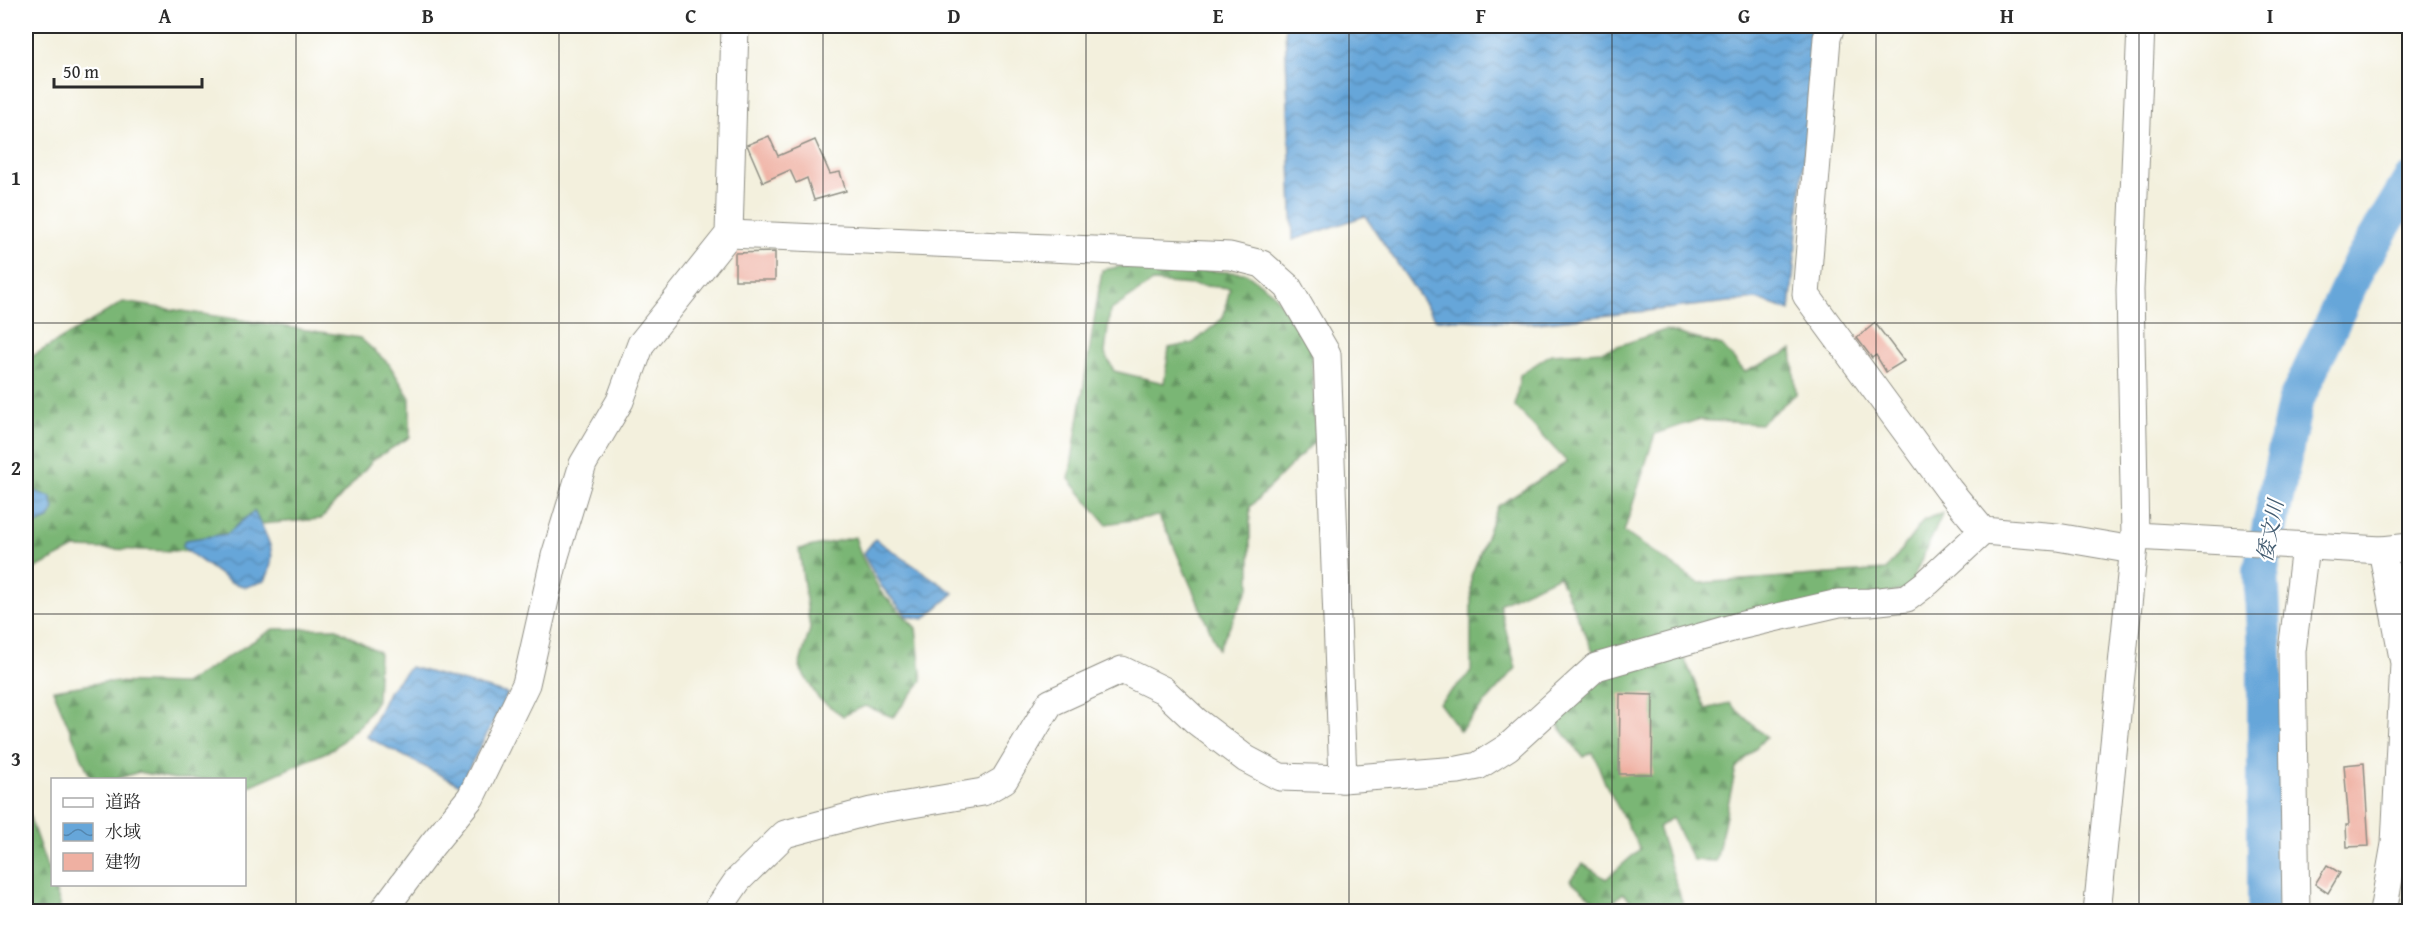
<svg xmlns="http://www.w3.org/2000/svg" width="2435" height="937" font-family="'Gentium Book Plus','Noto Serif JP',serif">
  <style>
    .forest { fill: url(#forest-firs); stroke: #527050; stroke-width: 1.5; fill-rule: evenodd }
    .water { fill: url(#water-waves); stroke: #486882; stroke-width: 1.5 }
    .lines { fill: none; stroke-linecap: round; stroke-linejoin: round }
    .river { stroke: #66a6d9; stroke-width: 36 }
    .building { fill: #efb0a2 }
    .minor-casing { stroke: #8f8e84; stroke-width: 29 }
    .minor { stroke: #fff; stroke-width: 27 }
    .grid { fill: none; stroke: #2b2b2b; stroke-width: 1.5; stroke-opacity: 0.55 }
    .labels { text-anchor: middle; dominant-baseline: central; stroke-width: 4.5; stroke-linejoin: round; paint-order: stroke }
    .water-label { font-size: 21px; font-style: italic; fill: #435c71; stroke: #fff }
    .neatline { fill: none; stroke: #2b2b2b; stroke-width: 2 }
    .grid-label { font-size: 20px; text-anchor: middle; font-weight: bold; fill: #2b2b2b }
  </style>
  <defs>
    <pattern id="forest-firs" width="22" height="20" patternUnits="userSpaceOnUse" patternTransform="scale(1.5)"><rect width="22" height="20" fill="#7ab675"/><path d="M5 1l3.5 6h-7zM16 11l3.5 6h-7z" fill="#649460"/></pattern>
    <pattern id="water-waves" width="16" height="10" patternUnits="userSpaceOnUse" patternTransform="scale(1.5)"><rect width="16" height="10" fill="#66a6d9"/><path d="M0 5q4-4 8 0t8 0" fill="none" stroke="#5487b0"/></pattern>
  </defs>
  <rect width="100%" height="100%" fill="#fff"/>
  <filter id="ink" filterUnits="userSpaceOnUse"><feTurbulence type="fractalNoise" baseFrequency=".0167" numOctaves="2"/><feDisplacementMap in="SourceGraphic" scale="12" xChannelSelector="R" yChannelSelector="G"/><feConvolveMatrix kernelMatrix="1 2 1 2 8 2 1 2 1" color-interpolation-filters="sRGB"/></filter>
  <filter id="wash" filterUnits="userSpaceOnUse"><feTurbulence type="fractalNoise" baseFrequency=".008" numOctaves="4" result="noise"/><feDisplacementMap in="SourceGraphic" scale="24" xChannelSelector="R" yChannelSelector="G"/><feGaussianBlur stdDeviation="1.35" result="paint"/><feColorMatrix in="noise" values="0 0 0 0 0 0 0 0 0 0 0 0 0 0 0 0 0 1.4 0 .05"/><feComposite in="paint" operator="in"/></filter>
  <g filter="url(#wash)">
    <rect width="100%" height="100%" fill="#f3f0dd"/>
    <g class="forest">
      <path d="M 1124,266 L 1246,273 L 1273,293 L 1311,348 L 1316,440 L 1250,507 L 1250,586 L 1218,649 L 1169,535 L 1158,516 L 1106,524 L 1069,479 L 1102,270 ZM 1153,282 L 1230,288 L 1223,318 L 1193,343 L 1169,348 L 1164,383 L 1114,371 L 1105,353 L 1110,311 Z"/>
      <path d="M 123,302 L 360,338 L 389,364 L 410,398 L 410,437 L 374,459 L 321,519 L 248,525 L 205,552 L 75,548 L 34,569 L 26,569 L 26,360 Z"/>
      <path d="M 1665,330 L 1722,346 L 1745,372 L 1792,350 L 1796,394 L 1760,424 L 1697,420 L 1655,434 L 1624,532 L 1699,583 L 1886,570 L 1924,520 L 1943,513 L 1908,589 L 1675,636 L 1706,709 L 1729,703 L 1766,737 L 1736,768 L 1716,861 L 1693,860 L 1672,818 L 1658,827 L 1685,911 L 1641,911 L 1623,893 L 1605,910 L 1570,880 L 1583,864 L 1606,879 L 1640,849 L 1605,783 L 1593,752 L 1583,757 L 1554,720 L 1595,656 L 1559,576 L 1499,604 L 1516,668 L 1460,731 L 1439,703 L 1471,672 L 1471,576 L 1498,506 L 1567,462 L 1515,406 L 1520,375 L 1551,354 L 1603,351 Z"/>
      <path d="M 855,537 L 861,555 L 880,591 L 916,628 L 922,681 L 893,717 L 865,706 L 843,716 L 818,698 L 799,667 L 810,629 L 799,549 Z"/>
      <path d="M 335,628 L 379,652 L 377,700 L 362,723 L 333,749 L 245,788 L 244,780 L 174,779 L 139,772 L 116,779 L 91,779 L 53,690 L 105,682 L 184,684 L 273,629 Z"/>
      <path d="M 26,807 L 60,904 L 60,911 L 26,911 Z"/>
    </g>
    <g class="water">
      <path d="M 1285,26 L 1816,26 L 1790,311 L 1756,299 L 1537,323 L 1435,319 L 1365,216 L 1293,240 Z"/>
      <path d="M 26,488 L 51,497 L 54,509 L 49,519 L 36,524 L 26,521 Z"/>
      <path d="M 254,511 C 267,538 280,552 265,581 L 246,587 L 230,582 L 182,547 L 185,540 L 227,534 Z"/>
      <path d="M 875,539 L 954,593 L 924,619 L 907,616 L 881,586 L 863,554 Z"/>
      <path d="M 410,667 L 508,694 L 460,785 L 367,737 L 388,692 Z"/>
    </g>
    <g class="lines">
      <path class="river" d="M 2265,912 L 2265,655 L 2261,570 L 2295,403 L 2357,269 L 2410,181"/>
    </g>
    <g id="blocks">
      <g class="building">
        <path d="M 769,136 L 778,156 L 815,140 L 830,174 L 840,172 L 846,191 L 814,200 L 807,178 L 796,183 L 790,170 L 763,182 L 747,145 Z"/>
        <path d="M 775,252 L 775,280 L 735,280 L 735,253 Z"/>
        <path d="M 1875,323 L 1904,361 L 1886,372 L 1876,355 L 1872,358 L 1857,338 Z"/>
        <path d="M 1620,694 L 1653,695 L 1652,774 L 1619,774 Z"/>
        <path d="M 2364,763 L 2369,846 L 2347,847 L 2346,825 L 2349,825 L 2344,765 Z"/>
        <path d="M 2327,865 L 2340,873 L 2328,893 L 2315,884 Z"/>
      </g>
    </g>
  </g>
  <g filter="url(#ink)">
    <use href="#blocks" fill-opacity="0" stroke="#8f8e84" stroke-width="1.5"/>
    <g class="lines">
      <g class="minor-casing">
        <g id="minor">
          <path d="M 1831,26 L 1827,38 L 1806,295 L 1949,490 L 1983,531 L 2057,537 L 2133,550"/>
          <path d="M 729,234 L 1230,256 L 1262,264 L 1288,287 L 1327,354 L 1343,779"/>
          <path d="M 2135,536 L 2382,550 L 2410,547"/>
          <path d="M 2382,550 L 2404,663 L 2395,844 L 2383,912"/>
          <path d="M 382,912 L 432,845 L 471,797 L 526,684 L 555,556 L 583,464 L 620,401 L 641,344 L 729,234 L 735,26"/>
          <path d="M 716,912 L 738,880 L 785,834 L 871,811 L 983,792 L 1004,780 L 1050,703 L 1122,670 L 1163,690 L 1196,721 L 1246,759 L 1280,777 L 1343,779 L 1458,770 L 1478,766 L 1508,747 L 1596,667 L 1739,626 L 1839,603 L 1870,602 L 1907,598 L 1928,582 L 1983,531"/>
          <path d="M 2097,912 L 2135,536 L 2130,290 L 2141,26"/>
          <path d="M 2296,912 L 2292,651 L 2305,547"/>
        </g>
      </g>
      <use href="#minor" class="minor"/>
    </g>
  </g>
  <path class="grid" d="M 296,26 L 296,912M 559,26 L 559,912M 823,26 L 823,912M 1086,26 L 1086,912M 1349,26 L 1349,912M 1612,26 L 1612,912M 1876,26 L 1876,912M 2139,26 L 2139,912M 26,323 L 2410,323M 26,614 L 2410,614"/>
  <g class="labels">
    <g class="water-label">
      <text transform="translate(2270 531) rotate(-79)">倭文川</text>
    </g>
  </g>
  <rect width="2435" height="937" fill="none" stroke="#fff" stroke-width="66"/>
  <rect x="51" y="778" width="195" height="108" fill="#ffffff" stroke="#aaaaaa" stroke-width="1.5"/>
  <rect x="63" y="798" width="30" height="9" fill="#ffffff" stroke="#aaaaaa" stroke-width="1.5"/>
  <text x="105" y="808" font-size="18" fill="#2b2b2b">道路</text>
  <rect x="63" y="823" width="30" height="18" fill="url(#water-waves)" stroke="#aaaaaa" stroke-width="1.5"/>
  <text x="105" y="838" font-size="18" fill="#2b2b2b">水域</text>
  <rect x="63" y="853" width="30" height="18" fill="#efb0a2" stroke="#aaaaaa" stroke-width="1.5"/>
  <text x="105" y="868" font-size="18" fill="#2b2b2b">建物</text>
  <path d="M54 78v9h148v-9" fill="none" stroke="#2b2b2b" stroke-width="3"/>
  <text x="63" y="78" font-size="18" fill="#2b2b2b" stroke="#ffffff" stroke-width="4.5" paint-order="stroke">50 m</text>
  <rect x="33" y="33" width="2369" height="871" class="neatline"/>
  <g class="grid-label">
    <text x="165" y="23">A</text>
    <text x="428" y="23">B</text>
    <text x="691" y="23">C</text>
    <text x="954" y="23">D</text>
    <text x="1218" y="23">E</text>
    <text x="1481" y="23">F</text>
    <text x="1744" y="23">G</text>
    <text x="2007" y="23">H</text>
    <text x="2270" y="23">I</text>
    <text x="16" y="185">1</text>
    <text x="16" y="475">2</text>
    <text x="16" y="766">3</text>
  </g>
</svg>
